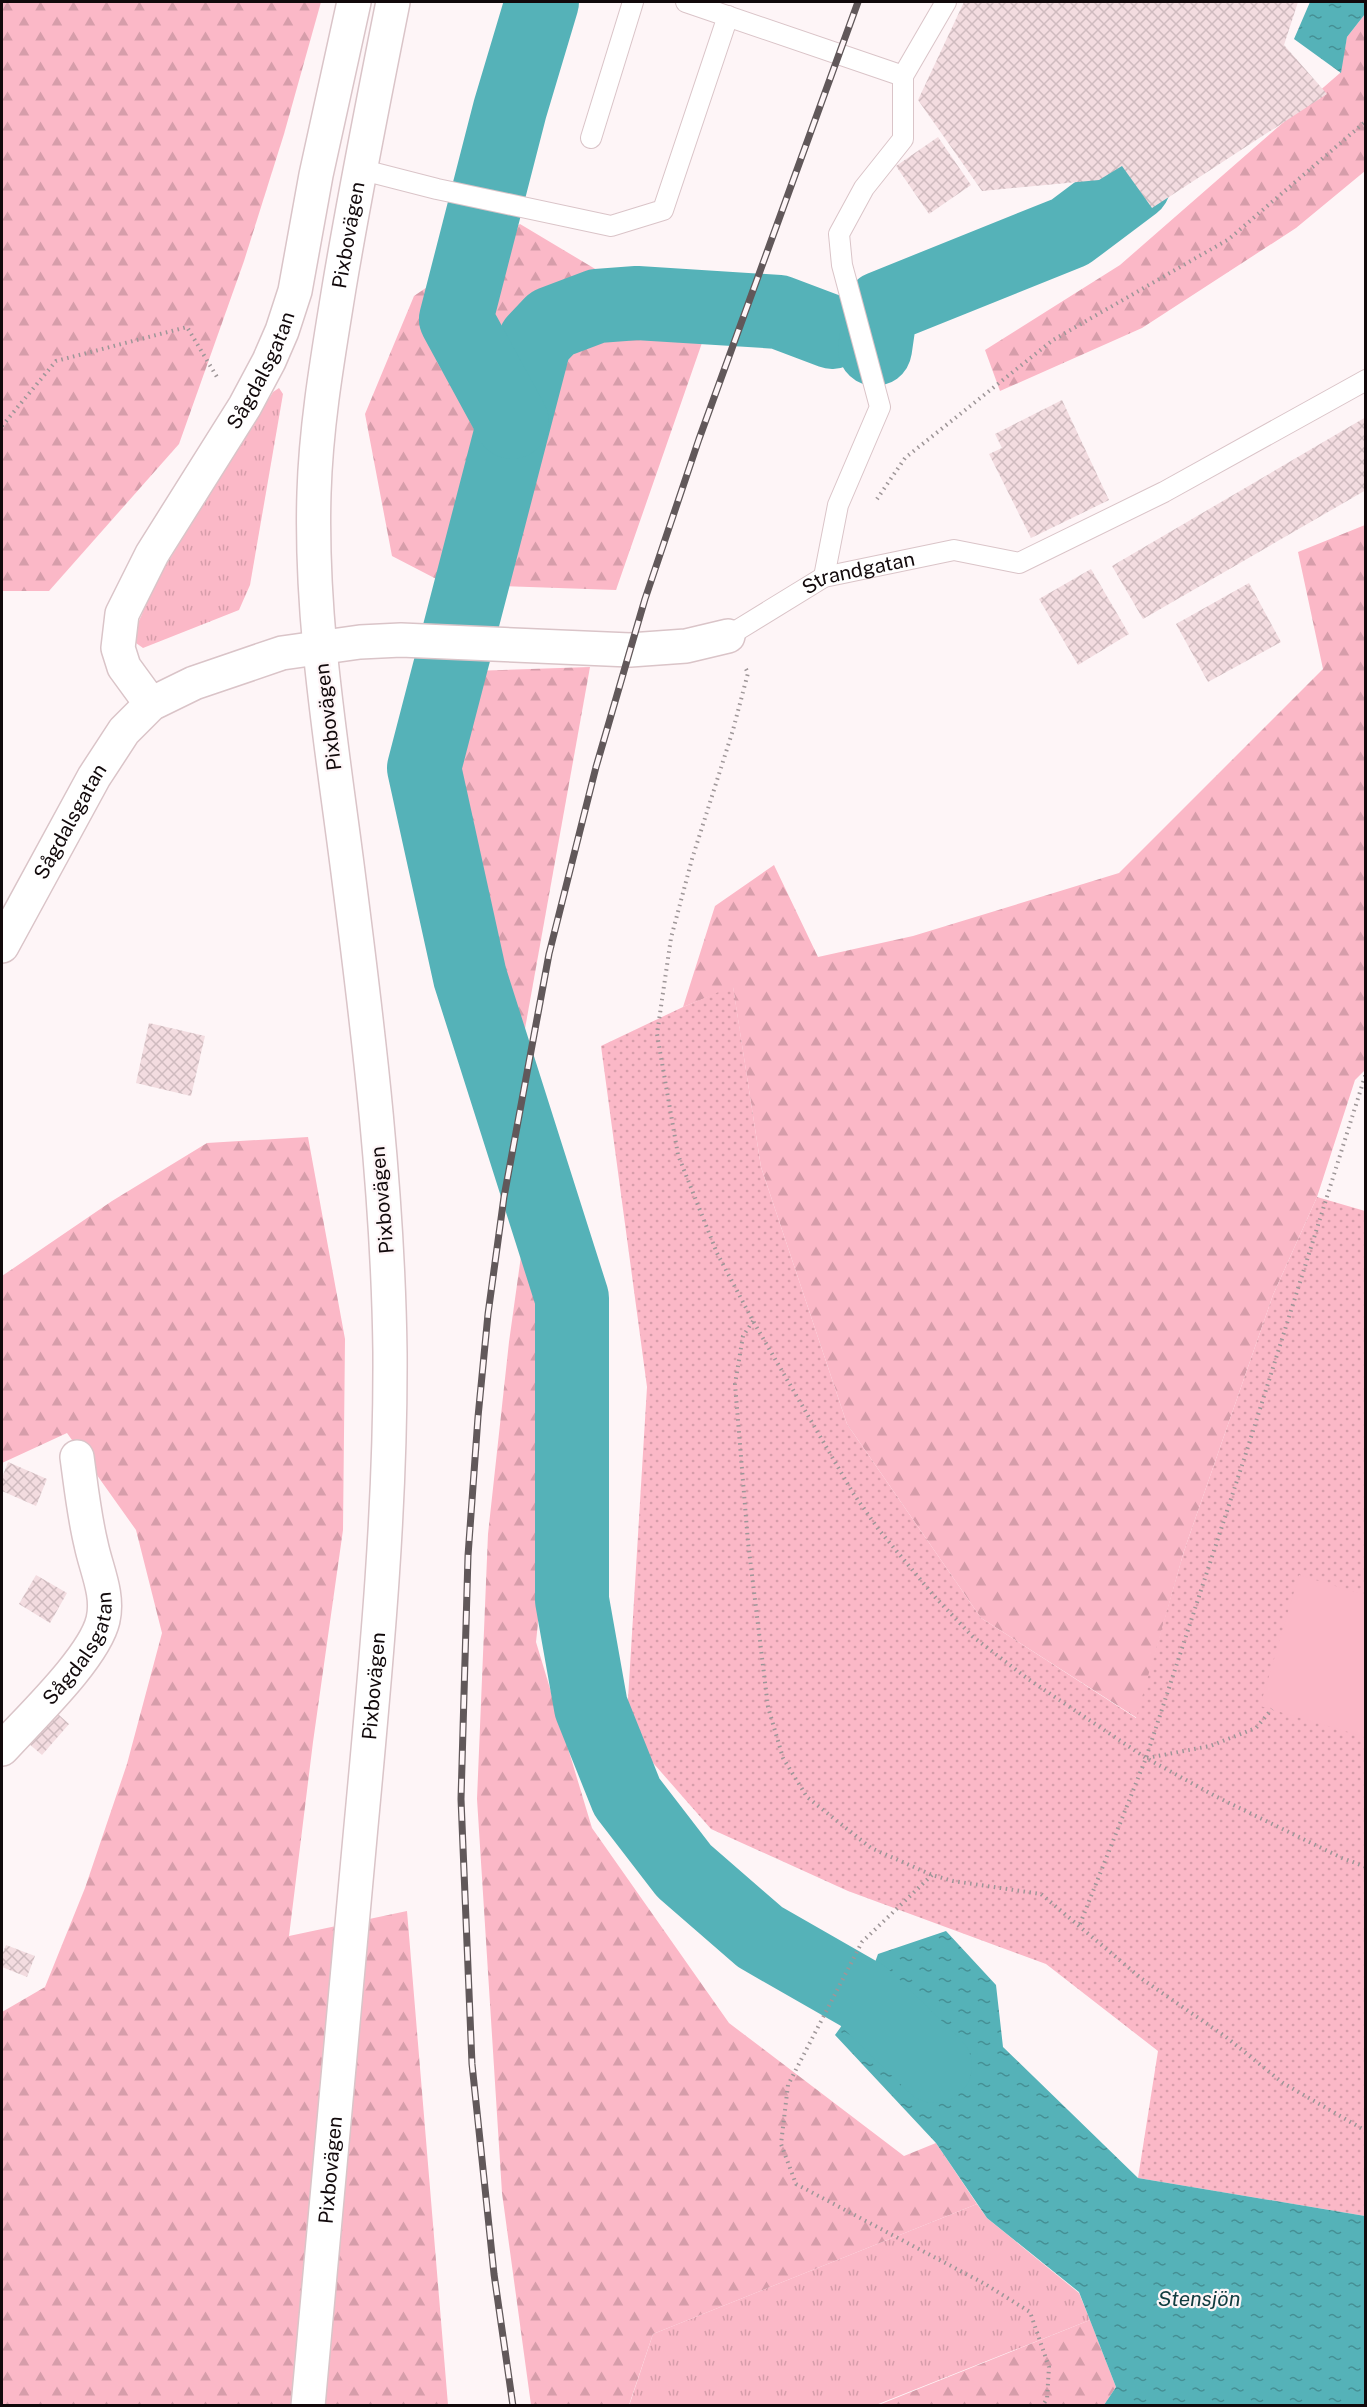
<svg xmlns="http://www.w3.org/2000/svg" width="1367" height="2407" font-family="'Public Sans',sans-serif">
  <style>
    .grass { fill: url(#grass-tufts) }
    .forest { fill: url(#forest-firs) }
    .park { fill: url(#park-dots) }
    .garden { fill: #fbb8c7 }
    .water { fill: url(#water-ripples) }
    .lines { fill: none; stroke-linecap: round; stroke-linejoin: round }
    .river { stroke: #55b2b8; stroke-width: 74 }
    .building { fill: url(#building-cross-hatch) }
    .service-casing { stroke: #dac4c8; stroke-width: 22 }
    .minor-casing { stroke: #dac4c8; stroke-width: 36 }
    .tertiary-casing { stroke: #dac4c8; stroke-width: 36 }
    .path { stroke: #9e9698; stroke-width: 4; stroke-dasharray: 1.5 4.5; stroke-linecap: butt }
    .service { stroke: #fff; stroke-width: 20 }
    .minor { stroke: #fff; stroke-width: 33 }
    .tertiary { stroke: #fff; stroke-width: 33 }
    .rail-casing { stroke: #61585a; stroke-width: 7 }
    .rail { stroke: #fef5f7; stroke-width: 4.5; stroke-dasharray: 14; stroke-linecap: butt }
    .labels { text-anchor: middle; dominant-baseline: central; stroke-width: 4.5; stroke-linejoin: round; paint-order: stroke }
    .street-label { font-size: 20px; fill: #11090b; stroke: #fef5f7 }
    .water-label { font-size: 21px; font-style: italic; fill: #113d40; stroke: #fef5f7 }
  </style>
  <defs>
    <pattern id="grass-tufts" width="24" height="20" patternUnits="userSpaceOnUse" patternTransform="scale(1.5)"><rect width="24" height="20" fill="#fbb8c7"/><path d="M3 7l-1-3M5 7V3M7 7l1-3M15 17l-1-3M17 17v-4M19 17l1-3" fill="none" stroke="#d69daa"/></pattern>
    <pattern id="forest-firs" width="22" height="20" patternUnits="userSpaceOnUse" patternTransform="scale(1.5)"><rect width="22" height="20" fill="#fbb8c7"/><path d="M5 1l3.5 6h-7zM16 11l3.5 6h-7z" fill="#d69daa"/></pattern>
    <pattern id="park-dots" width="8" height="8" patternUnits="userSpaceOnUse" patternTransform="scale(1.5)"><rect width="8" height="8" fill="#fbb8c7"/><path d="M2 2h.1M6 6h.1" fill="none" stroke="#d69daa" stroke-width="1.8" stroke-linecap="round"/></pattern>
    <pattern id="water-ripples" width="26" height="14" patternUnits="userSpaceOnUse" patternTransform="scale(1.5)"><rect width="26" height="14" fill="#55b2b8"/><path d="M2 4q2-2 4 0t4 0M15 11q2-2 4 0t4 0" fill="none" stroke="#458f94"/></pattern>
    <pattern id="building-cross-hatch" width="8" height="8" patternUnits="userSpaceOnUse" patternTransform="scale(1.5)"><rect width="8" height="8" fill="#f3dce0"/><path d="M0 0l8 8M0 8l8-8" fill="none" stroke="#cfbbbf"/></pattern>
  </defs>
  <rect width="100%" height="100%" fill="#fef5f7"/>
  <g class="grass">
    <path d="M 279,388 L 283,394 L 250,585 L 239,610 L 143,648 L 136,643 L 136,628 L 156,581 L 273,392 Z"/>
    <path d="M 977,2204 L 987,2218 L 1079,2293 L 1090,2320 L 876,2405 L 629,2406 L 653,2334 Z"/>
  </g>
  <g class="forest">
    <path d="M 2,2 L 321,2 L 284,134 L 244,261 L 179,444 L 49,591 L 2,591 Z"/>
    <path d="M 1365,14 L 1365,171 L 1296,228 L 1142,328 L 1000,391 L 985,350 L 1120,265 L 1340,73 L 1347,37 Z"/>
    <path d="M 520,224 L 617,282 L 719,294 L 616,590 L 446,584 L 392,556 L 365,414 L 414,296 Z"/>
    <path d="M 1365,525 L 1365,1070 L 1355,1080 L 1317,1197 L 1273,1295 L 1184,1551 L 1137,1718 L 981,1618 L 847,1424 L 761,1167 L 733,987 L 683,1007 L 715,906 L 774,865 L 818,957 L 913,936 L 1119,873 L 1323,669 L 1298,552 Z"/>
    <path d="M 590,667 L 519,1062 L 483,959 L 455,774 L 471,671 Z"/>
    <path d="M 308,1137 L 345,1339 L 343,1530 L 313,1742 L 289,1936 L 407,1911 L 448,2405 L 2,2405 L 2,2012 L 45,1987 L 85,1888 L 127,1764 L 162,1633 L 136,1530 L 67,1433 L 2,1463 L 2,1276 L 112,1201 L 207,1143 Z"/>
    <path d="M 527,1213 L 561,1310 L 557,1439 L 536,1642 L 592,1828 L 729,2023 L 904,2156 L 936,2143 L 977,2204 L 653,2334 L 629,2405 L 531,2405 L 502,2193 L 477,1799 L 488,1534 L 509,1342 Z"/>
    <path d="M 1090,2320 L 1116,2387 L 1104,2405 L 876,2406 Z"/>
  </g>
  <path class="park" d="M 733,986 L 761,1167 L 847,1424 L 981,1618 L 1136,1718 L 1184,1551 L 1273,1295 L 1317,1197 L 1365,1211 L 1365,2216 L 1138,2178 L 1158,2051 L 1046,1964 L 848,1891 L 711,1829 L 626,1732 L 647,1387 L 601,1046 L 683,1007 Z"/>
  <path class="garden" d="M 1299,1575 L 1365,1595 L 1365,1737 L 1260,1706 Z"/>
  <g class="water">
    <path d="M 1310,2 L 1365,2 L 1365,14 L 1347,37 L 1341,73 L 1294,39 Z"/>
    <path d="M 946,1931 L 996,1985 L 1003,2047 L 1138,2178 L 1365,2216 L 1365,2405 L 1104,2405 L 1116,2387 L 1079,2292 L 987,2218 L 936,2143 L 835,2035 L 863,1996 L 878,1954 Z"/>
  </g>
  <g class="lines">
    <g class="river">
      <path d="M 832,332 L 779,312 L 637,303 L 597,306 L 552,323 L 535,341 L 424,768 L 470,977 L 572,1298 L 572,1600 L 591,1707 L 627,1797 L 684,1871 L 760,1937 L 863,1996 L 935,2066"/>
      <path d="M 875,349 L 881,308 L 1070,232 L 1134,184"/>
      <path d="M 512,422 L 456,319 L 510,109 L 542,2"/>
    </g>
  </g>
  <g class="building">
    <path d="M 964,2 L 1298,2 L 1284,45 L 1327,94 L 1152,208 L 1122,166 L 1099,180 L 982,191 L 918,100 Z"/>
    <path d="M 938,137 L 971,185 L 929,214 L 896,166 Z"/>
    <path d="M 1062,400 L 1109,500 L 1031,538 L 989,454 L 1002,448 L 995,434 Z"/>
    <path d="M 1366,417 L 1366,490 L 1143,619 L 1112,566 Z"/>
    <path d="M 1091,569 L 1129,634 L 1078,665 L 1039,599 Z"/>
    <path d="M 1249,583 L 1281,642 L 1208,682 L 1176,624 Z"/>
    <path d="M 149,1023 L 205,1036 L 191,1096 L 136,1083 Z"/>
    <path d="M 8,1462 L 47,1479 L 36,1506 L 2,1491 L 2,1478 Z"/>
    <path d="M 36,1575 L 67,1593 L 50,1623 L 19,1604 Z"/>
    <path d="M 49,1706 L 69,1724 L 42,1755 L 21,1737 Z"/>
    <path d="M 6,1945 L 35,1956 L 27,1977 L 2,1967 L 2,1955 Z"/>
  </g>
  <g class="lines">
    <g class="service-casing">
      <g id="service">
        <path d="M 686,2 L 903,76 L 903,139 L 864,188 L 839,234 L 842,265 L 880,407 L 838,505 L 824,577"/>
        <path d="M 903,76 L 946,2"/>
        <path d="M 591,138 L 633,2"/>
        <path d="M 359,169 L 437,189 L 611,226 L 663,210 L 728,16"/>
        <path id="s1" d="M 728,636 L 824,577 L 954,550 L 1019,563 L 1164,492 L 1366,380"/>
      </g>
    </g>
    <g class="minor-casing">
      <g id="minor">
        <path id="s2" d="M 151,704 L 124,667 L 118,648 L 122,614 L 152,554 L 245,406 L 269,361 L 282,331 L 295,291 L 316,175 L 354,2"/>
        <path id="s3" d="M 2,946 L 94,777 L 124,731 L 151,704 L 194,683 L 282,653 L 360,642 L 401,640 L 630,650 L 686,646 L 728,636"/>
        <path id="s4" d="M 2,1749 C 29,1719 94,1658 103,1620 C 109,1594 96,1569 91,1544 C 84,1515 81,1486 77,1457"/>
      </g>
    </g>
    <g class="tertiary-casing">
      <g id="tertiary">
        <path id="s5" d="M 308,2406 C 327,2216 343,2026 360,1837 C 375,1675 391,1514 390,1352 C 388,1194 369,1036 349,880 C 333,752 310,623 314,493 C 316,424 328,356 339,288 C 355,192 374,97 393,2"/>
      </g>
    </g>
    <g class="path">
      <path d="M 2,426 L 56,361 L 187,327 L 217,377"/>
      <path d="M 877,499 L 905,458 L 1053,340 L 1229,239 L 1366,121"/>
      <path d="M 746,669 L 748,673 L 733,730 L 692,859 L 671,938 L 657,1034 L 678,1155 L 717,1253 L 753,1321 L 853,1493 L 879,1530 L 935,1597 L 972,1636 L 1028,1679 L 1146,1758 L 1217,1797 L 1342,1858 L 1366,1867"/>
      <path d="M 753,1321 L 743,1336 L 735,1384 L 748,1542 L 768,1707 L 783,1758 L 807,1797 L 871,1848 L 932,1875 L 953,1881 L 1041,1894 L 1142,1979 L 1226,2037 L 1283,2083 L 1366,2131"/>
      <path d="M 1147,1758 L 1210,1746 L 1256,1728 L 1272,1709"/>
      <path d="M 932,1875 L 862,1942 L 788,2085 L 781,2144 L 796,2184 L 985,2284 L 1030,2312 L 1049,2367 L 1047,2399 L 1042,2406"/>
      <path d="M 1080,1924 L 1146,1758 L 1247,1450 L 1366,1073"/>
    </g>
    <use href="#service" class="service"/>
    <use href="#minor" class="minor"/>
    <use href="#tertiary" class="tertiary"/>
    <g class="rail-casing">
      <path id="rail" d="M 513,2406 L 494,2274 L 472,2064 L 461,1799 L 468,1556 L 478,1417 L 488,1314 L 504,1197 L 549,954 L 596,767 L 645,599 L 699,439 L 858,2"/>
    </g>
    <use href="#rail" class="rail"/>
  </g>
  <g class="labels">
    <g class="street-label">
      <text stroke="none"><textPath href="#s5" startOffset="2181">Pixbovägen</textPath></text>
      <text stroke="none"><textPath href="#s2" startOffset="381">Sågdalsgatan</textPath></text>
      <text stroke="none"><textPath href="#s1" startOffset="147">Strandgatan</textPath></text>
      <text transform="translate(328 717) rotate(-97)">Pixbovägen</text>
      <text stroke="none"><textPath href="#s3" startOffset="142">Sågdalsgatan</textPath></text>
      <text transform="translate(382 1200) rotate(-95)">Pixbovägen</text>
      <text stroke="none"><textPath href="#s4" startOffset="129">Sågdalsgatan</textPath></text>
      <text stroke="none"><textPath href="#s5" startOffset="723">Pixbovägen</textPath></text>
      <text stroke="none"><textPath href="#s5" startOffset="237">Pixbovägen</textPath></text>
    </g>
    <g class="water-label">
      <text x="1199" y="2298">Stensjön</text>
    </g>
  </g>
  <rect width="1367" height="2407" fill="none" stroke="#11090b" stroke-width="6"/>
</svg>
